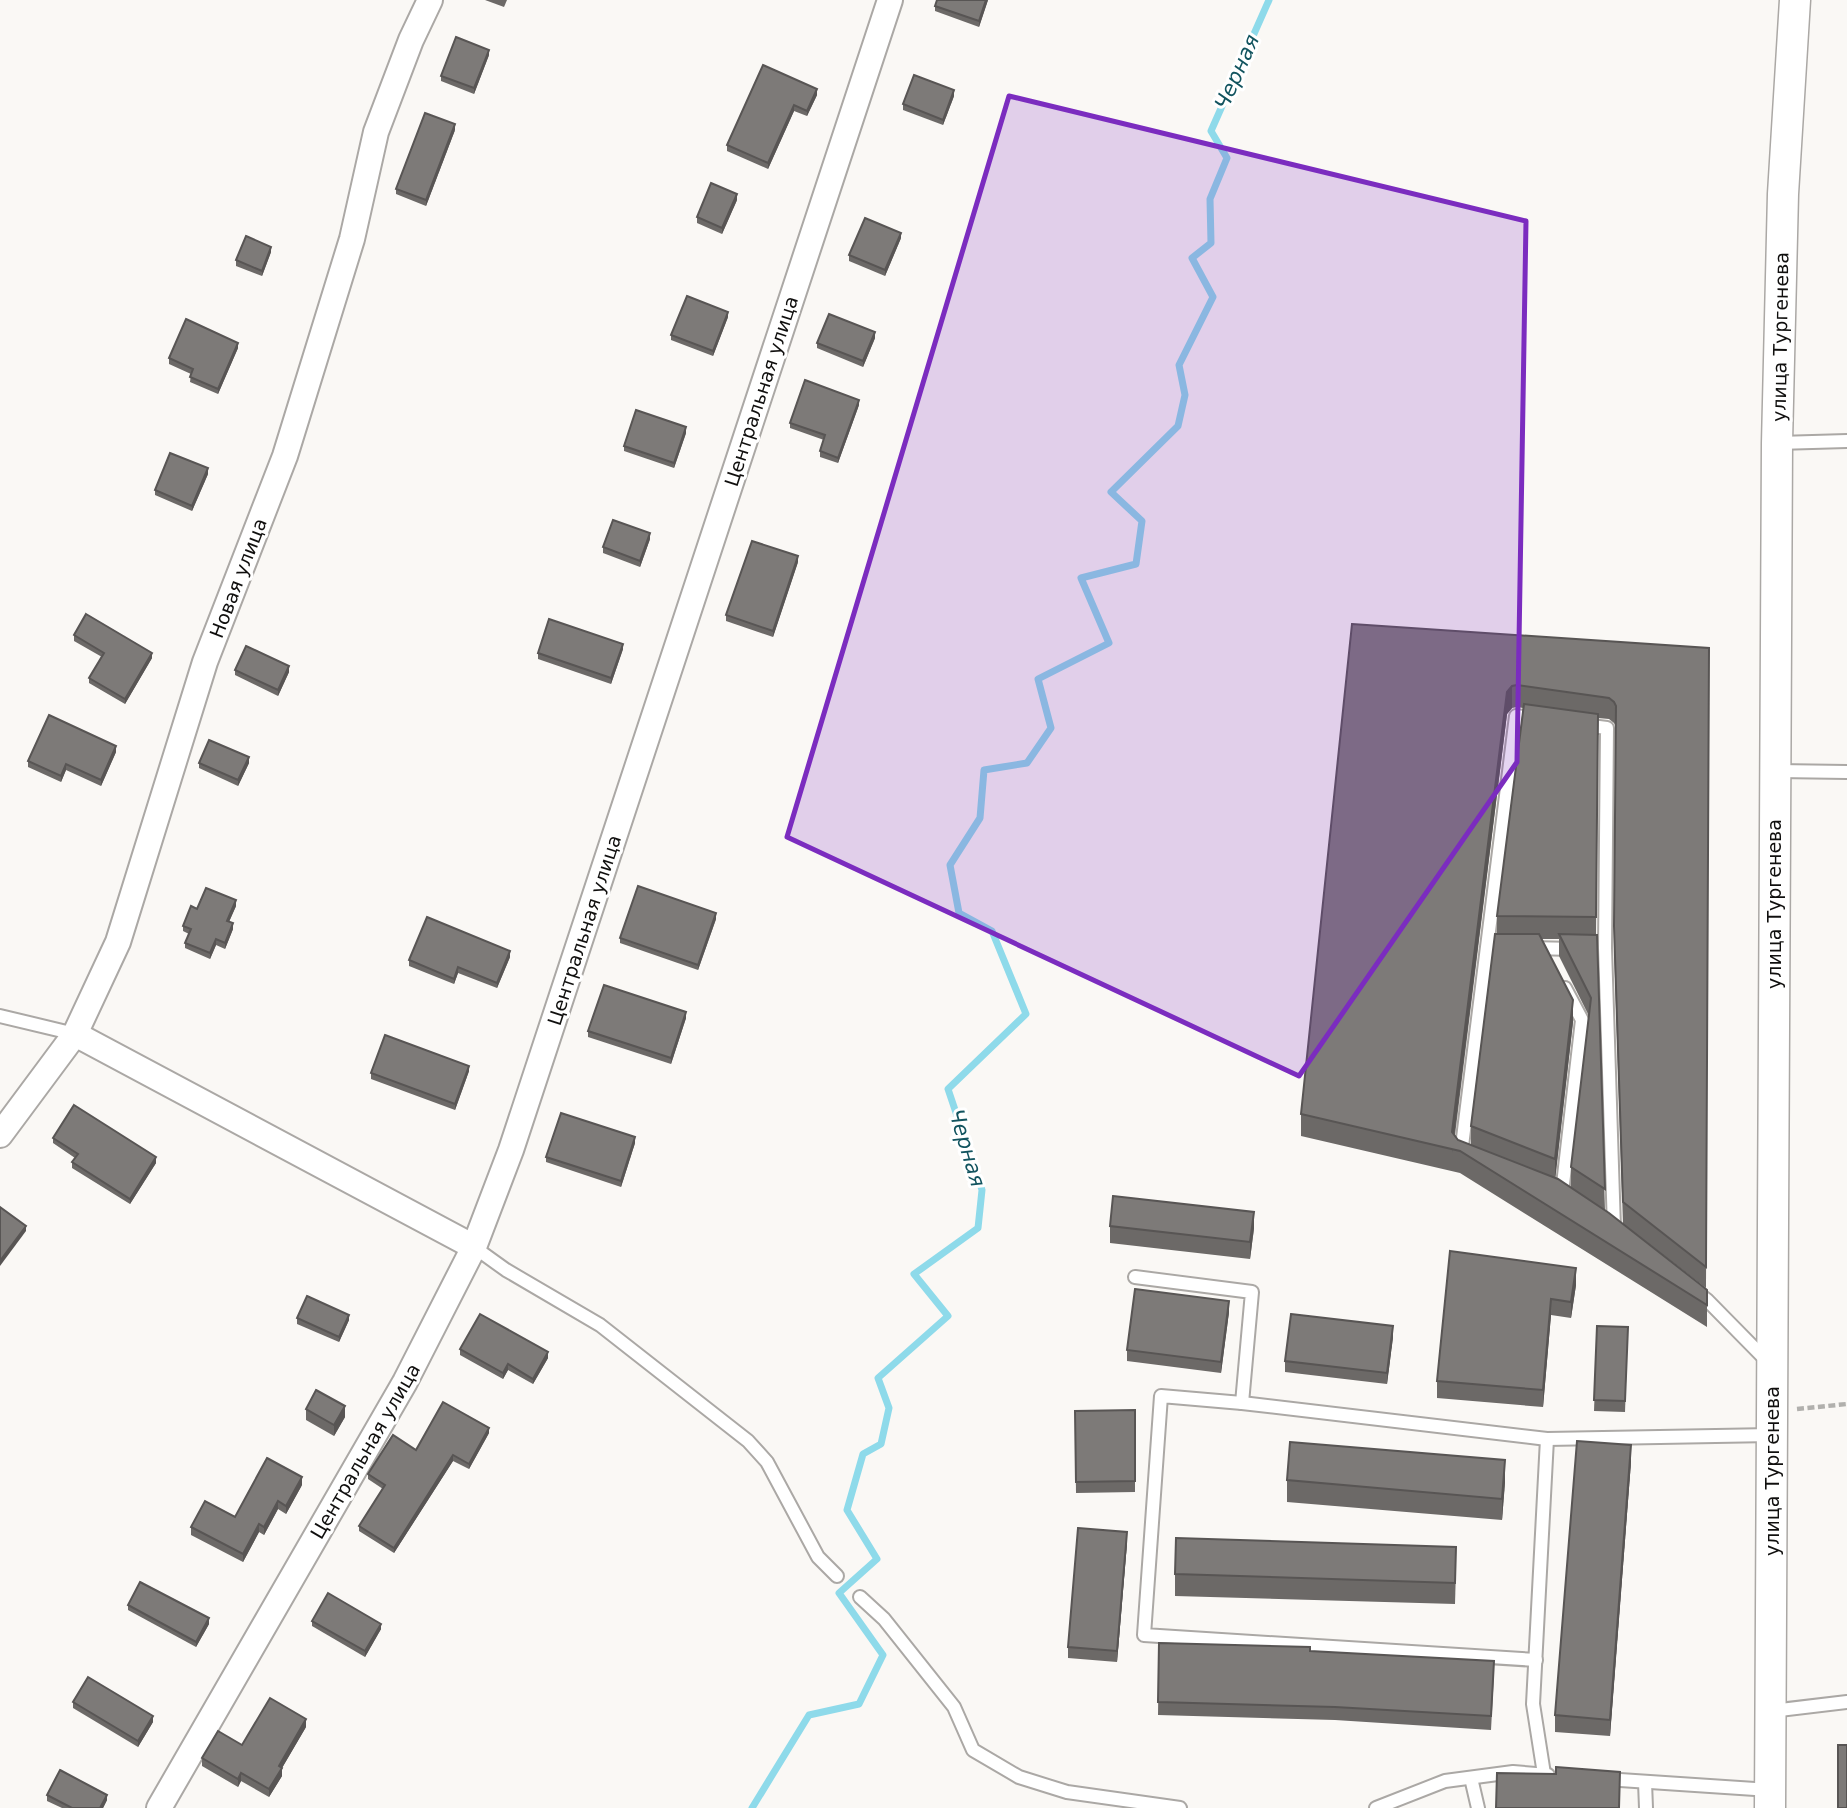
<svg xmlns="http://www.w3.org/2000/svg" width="1847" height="1808" font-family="'DejaVu Sans',sans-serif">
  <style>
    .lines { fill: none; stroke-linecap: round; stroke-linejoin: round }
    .stream { stroke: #8edaea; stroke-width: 7 }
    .service-casing { stroke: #aba8a5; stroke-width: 16 }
    .minor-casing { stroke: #aba8a5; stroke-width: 28 }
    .tertiary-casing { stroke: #aba8a5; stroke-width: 33 }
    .path { stroke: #b1b0ad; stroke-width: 4.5; stroke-dasharray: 7 3.5; stroke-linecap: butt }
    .service { stroke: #fff; stroke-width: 12 }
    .minor { stroke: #fff; stroke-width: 24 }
    .tertiary { stroke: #fff; stroke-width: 30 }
    .wall { fill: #6c6967; fill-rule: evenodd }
    .shaded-wall { fill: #585554 }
    .building { fill: #7d7a78; stroke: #585554; stroke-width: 2 }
    .marked { fill: #7b2cbf; fill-opacity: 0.2; stroke: #7b2cbf; stroke-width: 5; stroke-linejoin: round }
    .labels { text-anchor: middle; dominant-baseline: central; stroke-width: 6; stroke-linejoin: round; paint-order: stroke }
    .street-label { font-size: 19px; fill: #100f0e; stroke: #fff }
    .water-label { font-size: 21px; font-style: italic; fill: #12545f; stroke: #fff }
  </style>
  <rect width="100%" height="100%" fill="#faf8f5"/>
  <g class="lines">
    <path class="stream" d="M 752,1808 L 809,1715 L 859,1704 L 883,1655 L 839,1593 L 877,1559 L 847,1510 L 863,1454 L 881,1444 L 889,1408 L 878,1378 L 948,1316 L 914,1274 L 978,1228 L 982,1190 L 948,1089 L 1026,1014 L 992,931 L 959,913 L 950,865 L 980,818 L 984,770 L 1027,763 L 1051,728 L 1038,679 L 1109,643 L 1081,578 L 1136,564 L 1142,521 L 1111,492 L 1178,426 L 1185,395 L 1179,365 L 1213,297 L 1192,258 L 1211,243 L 1210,199 L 1227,158 L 1211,131 L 1269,0"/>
    <g class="service-casing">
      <g id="service">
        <path d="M 1777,443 L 1847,441"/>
        <path d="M 1583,725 L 1607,728 L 1605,948 L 1614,1228"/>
        <path d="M 1775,771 L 1847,772"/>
        <path d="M 1530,948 L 1574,949"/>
        <path d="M 0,1016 L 75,1034"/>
        <path d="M 1463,1155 L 1461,1154 L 1516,716 L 1538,719"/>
        <path d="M 1562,1193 L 1582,1020 L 1565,988"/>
        <path d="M 474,1247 L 506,1270 L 600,1325 L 748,1441 L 767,1462 L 818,1557 L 837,1576"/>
        <path d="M 1135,1277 L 1252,1292 L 1242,1403"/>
        <path d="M 1694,1290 L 1707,1300 L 1769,1363"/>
        <path d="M 860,1597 L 884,1619 L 954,1707 L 973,1750 L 1019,1777 L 1067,1792 L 1180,1808"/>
        <path d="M 1536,1660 L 1144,1635 L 1161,1396 L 1242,1403 L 1547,1439 L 1772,1435"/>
        <path d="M 1771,1711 L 1847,1702"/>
        <path d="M 1544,1774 L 1533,1704 L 1547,1439"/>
        <path d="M 1471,1778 L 1478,1808"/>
        <path d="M 1605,1779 L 1770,1790"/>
        <path d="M 1645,1782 L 1646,1808"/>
        <path d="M 1376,1808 L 1445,1781 L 1513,1772 L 1548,1775"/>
      </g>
    </g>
    <g class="minor-casing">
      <g id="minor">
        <path d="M 75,1034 L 474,1247"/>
        <path d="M 0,1135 L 75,1034 L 118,942 L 205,662 L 285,456 L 352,239 L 376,132 L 411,40 L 430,0"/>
        <path d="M 159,1808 L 405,1382 L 474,1247 L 511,1150 L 890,0"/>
      </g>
    </g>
    <g class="tertiary-casing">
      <path id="tertiary" d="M 1770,1808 L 1777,443 L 1783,194 L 1795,0"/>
    </g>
    <path class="path" d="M 1797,1409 L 1847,1404"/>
    <use href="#service" class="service"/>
    <use href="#minor" class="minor"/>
    <use href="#tertiary" class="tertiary"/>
  </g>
  <g class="wall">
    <path d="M 485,0 L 507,0 L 504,7 Z"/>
    <path d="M 988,0 L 979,27 L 935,11 L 935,6 Z"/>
    <path d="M 489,55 L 474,94 L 441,81 L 441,76 Z"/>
    <path d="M 763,65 L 817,95 L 807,116 L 794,111 L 768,169 L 727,151 L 727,145 Z"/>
    <path d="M 954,96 L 943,125 L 903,110 L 903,104 Z"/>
    <path d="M 455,130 L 426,206 L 396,194 L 396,189 Z"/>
    <path d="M 737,200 L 722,234 L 697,223 L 697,217 Z"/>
    <path d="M 901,238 L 885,276 L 849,261 L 849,255 Z"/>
    <path d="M 271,252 L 262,276 L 236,266 L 236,260 Z"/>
    <path d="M 728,317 L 713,356 L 671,340 L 671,335 Z"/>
    <path d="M 875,338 L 863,367 L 817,348 L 817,343 Z"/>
    <path d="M 238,348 L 218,394 L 190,382 L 191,374 L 169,364 L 169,358 Z"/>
    <path d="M 859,405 L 838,463 L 820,457 L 820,451 L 824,440 L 790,428 L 790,423 Z"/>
    <path d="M 686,433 L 674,468 L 624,451 L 624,446 Z"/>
    <path d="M 208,474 L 192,511 L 155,495 L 155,490 Z"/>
    <path d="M 650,539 L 640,567 L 603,553 L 603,547 Z"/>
    <path d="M 798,562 L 773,637 L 726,621 L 726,615 Z"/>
    <path d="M 1352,624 L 1709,648 L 1706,1288 L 1623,1224 L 1614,948 L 1616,727 L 1614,723 L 1609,719 L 1598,718 L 1596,935 L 1605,1210 L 1707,1290 L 1707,1327 L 1460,1173 L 1301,1136 L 1301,1114 ZM 1517,707 L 1523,708 L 1497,916 L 1497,934 L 1471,1126 L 1471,1145 L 1458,1140 L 1455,1135 L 1507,714 L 1512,708 ZM 1541,939 L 1559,939 L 1559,956 L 1589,1016 L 1571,1167 L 1571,1188 L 1555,1178 L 1573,1022 Z"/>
    <path d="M 74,635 L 152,658 L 125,704 L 89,683 L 89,678 L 102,657 L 74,641 Z"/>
    <path d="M 623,649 L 611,684 L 538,659 L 538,653 Z"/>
    <path d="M 235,670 L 289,672 L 278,696 L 235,675 Z"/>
    <path d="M 116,752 L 101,786 L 66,770 L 61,782 L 28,767 L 28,761 Z"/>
    <path d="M 199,763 L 249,763 L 238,786 L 199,768 Z"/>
    <path d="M 236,906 L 229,922 L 233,929 L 225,949 L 216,945 L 210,959 L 185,948 L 185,943 L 189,934 L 183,931 L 183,926 L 197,909 Z"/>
    <path d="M 716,919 L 698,970 L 620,943 L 620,938 Z"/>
    <path d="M 510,957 L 497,988 L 458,973 L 454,984 L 409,966 L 409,960 Z"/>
    <path d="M 686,1018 L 671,1064 L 588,1037 L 588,1031 Z"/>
    <path d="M 469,1071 L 455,1110 L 371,1079 L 371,1073 Z"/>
    <path d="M 53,1138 L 156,1163 L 130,1204 L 72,1168 L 72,1162 L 75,1158 L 53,1143 Z"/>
    <path d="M 635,1143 L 621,1187 L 546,1162 L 546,1157 Z"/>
    <path d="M 1110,1226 L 1254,1228 L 1250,1259 L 1110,1243 Z"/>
    <path d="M 1450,1251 L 1576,1285 L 1571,1318 L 1551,1315 L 1543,1407 L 1437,1398 L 1437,1381 Z"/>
    <path d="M 1229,1312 L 1221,1373 L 1127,1361 L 1127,1350 Z"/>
    <path d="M 297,1318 L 349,1320 L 339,1342 L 297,1324 Z"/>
    <path d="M 1597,1326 L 1628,1327 L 1625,1412 L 1594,1411 Z"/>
    <path d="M 1393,1337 L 1387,1384 L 1285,1372 L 1285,1361 Z"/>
    <path d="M 460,1349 L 548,1358 L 533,1384 L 508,1370 L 503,1379 L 460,1355 Z"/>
    <path d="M 306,1409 L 345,1417 L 334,1436 L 306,1420 Z"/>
    <path d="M 1135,1410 L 1135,1492 L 1076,1493 L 1075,1411 Z"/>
    <path d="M 489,1433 L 469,1469 L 453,1461 L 394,1553 L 359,1531 L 359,1526 L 383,1489 L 368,1479 L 368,1474 L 416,1450 Z"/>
    <path d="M 1631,1462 L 1610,1736 L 1555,1732 L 1555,1715 Z"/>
    <path d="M 1287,1480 L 1505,1482 L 1502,1520 L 1287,1502 Z"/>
    <path d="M 302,1485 L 286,1514 L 278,1509 L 264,1535 L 259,1532 L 243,1562 L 191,1535 L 191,1527 L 235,1517 Z"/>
    <path d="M 1127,1543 L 1117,1662 L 1068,1658 L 1068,1647 Z"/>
    <path d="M 1456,1569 L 1455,1604 L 1175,1596 L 1175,1574 Z"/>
    <path d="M 128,1605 L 209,1624 L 196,1647 L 128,1610 Z"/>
    <path d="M 312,1621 L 381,1629 L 365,1657 L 312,1626 Z"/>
    <path d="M 1159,1643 L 1494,1674 L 1491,1730 L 1335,1720 L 1158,1715 Z"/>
    <path d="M 73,1702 L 153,1722 L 138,1747 L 73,1708 Z"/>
    <path d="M 306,1727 L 282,1768 L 282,1776 L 269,1797 L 241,1781 L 238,1787 L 202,1766 L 202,1758 L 242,1745 Z"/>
    <path d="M 47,1795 L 107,1800 L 103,1808 L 62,1808 L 47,1801 Z"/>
  </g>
  <g class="shaded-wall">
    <path d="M 986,0 L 988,0 L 979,27 L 979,21 Z"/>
    <path d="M 489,50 L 489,55 L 474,94 L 474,88 Z"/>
    <path d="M 817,89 L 817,95 L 807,116 L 807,111 Z"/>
    <path d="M 954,90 L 954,96 L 943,125 L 943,120 Z"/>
    <path d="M 794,105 L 794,111 L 768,169 L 768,163 Z"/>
    <path d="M 455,124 L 455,130 L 426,206 L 426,200 Z"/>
    <path d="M 737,194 L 737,200 L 722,234 L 722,228 Z"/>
    <path d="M 901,233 L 901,238 L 885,276 L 885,270 Z"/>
    <path d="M 271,247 L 271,252 L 262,276 L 262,271 Z"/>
    <path d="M 728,312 L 728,317 L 713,356 L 713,351 Z"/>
    <path d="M 875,332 L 875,338 L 863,367 L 863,361 Z"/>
    <path d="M 238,343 L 238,348 L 218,394 L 218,389 Z"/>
    <path d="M 859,400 L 859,405 L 838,463 L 838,458 Z"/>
    <path d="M 686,427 L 686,433 L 674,468 L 674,463 Z"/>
    <path d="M 208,468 L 208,474 L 192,511 L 192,506 Z"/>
    <path d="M 650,533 L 650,539 L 640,567 L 640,561 Z"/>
    <path d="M 798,556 L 798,562 L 773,637 L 773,631 Z"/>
    <path d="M 623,644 L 623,649 L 611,684 L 611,678 Z"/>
    <path d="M 152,653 L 152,658 L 125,704 L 125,699 Z"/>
    <path d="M 289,666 L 289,672 L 278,696 L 278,690 Z"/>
    <path d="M 1512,686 L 1512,708 L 1507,714 L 1452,1153 L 1452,1132 L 1507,692 Z"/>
    <path d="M 116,746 L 116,752 L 101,786 L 101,780 Z"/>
    <path d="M 249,757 L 249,763 L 238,786 L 238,780 Z"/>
    <path d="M 66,764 L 66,770 L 61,782 L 61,776 Z"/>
    <path d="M 236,900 L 236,906 L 227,926 L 227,921 Z"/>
    <path d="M 716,913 L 716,919 L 698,970 L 698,965 Z"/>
    <path d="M 233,923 L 233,929 L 225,949 L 225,943 Z"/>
    <path d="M 216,939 L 216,945 L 210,959 L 210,953 Z"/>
    <path d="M 510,951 L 510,957 L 497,988 L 497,983 Z"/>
    <path d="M 458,967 L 458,973 L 454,984 L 454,979 Z"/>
    <path d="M 1573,1000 L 1573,1022 L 1555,1181 L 1555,1159 Z"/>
    <path d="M 686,1012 L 686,1018 L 671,1064 L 671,1058 Z"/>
    <path d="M 469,1066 L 469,1071 L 455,1110 L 455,1104 Z"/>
    <path d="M 635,1137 L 635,1143 L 621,1187 L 621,1181 Z"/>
    <path d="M 156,1157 L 156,1163 L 130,1204 L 130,1199 Z"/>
    <path d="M 1254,1212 L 1254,1228 L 1250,1259 L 1250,1242 Z"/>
    <path d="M 26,1226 L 26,1231 L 0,1266 L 0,1261 Z"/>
    <path d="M 1576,1268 L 1576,1285 L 1571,1318 L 1571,1302 Z"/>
    <path d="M 1551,1299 L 1551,1315 L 1543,1407 L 1543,1390 Z"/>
    <path d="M 1229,1301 L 1229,1312 L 1221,1373 L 1221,1362 Z"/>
    <path d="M 349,1315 L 349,1320 L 339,1342 L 339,1337 Z"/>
    <path d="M 1393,1326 L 1393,1337 L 1387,1384 L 1387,1373 Z"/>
    <path d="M 548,1352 L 548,1358 L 533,1384 L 533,1379 Z"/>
    <path d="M 508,1364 L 508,1370 L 503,1379 L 503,1373 Z"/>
    <path d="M 345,1406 L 345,1417 L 334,1436 L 334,1425 Z"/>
    <path d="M 489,1428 L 489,1433 L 469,1469 L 469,1464 Z"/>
    <path d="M 1631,1445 L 1631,1462 L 1610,1736 L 1610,1720 Z"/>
    <path d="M 453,1455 L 453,1461 L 394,1553 L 394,1548 Z"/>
    <path d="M 1505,1460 L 1505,1482 L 1502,1520 L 1502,1499 Z"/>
    <path d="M 302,1477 L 302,1485 L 286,1514 L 286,1506 Z"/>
    <path d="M 278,1501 L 278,1509 L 264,1535 L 264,1527 Z"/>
    <path d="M 259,1524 L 259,1532 L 243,1562 L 243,1554 Z"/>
    <path d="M 1127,1532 L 1127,1543 L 1117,1662 L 1117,1651 Z"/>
    <path d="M 209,1618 L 209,1624 L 196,1647 L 196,1642 Z"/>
    <path d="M 381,1624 L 381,1629 L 365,1657 L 365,1651 Z"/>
    <path d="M 153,1716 L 153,1722 L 138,1747 L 138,1741 Z"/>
    <path d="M 306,1719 L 306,1727 L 282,1768 L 282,1776 L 269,1797 L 269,1789 L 279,1766 Z"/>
    <path d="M 241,1773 L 241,1781 L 238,1787 L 238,1779 Z"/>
    <path d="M 107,1795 L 107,1800 L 103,1808 L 100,1808 Z"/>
  </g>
  <g class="building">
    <path d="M 937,0 L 986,0 L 979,21 L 935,6 Z"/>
    <path d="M 456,37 L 489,50 L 474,88 L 441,76 Z"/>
    <path d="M 763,65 L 817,89 L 807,111 L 794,105 L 768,163 L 727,145 Z"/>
    <path d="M 914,75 L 954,90 L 943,120 L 903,104 Z"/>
    <path d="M 425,113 L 455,124 L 426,200 L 396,189 Z"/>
    <path d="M 711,183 L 737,194 L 722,228 L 697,217 Z"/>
    <path d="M 865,218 L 901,233 L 885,270 L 849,255 Z"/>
    <path d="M 246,236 L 271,247 L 262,271 L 236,260 Z"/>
    <path d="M 687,296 L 728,312 L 713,351 L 671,335 Z"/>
    <path d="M 829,314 L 875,332 L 863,361 L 817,343 Z"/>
    <path d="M 186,319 L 238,343 L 218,389 L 190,377 L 193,369 L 169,358 Z"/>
    <path d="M 805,380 L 859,400 L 838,458 L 820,451 L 825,435 L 790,423 Z"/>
    <path d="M 636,410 L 686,427 L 674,463 L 624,446 Z"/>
    <path d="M 170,453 L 208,468 L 192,506 L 155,490 Z"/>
    <path d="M 613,520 L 650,533 L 640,561 L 603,547 Z"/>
    <path d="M 752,541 L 798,556 L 773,631 L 726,615 Z"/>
    <path d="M 86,614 L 152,653 L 125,699 L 89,678 L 104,653 L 74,635 Z"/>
    <path d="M 549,619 L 623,644 L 611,678 L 538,653 Z"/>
    <path d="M 1352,624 L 1709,648 L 1706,1267 L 1623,1202 L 1614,926 L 1616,706 L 1614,702 L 1609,698 L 1517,685 L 1512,686 L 1507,692 L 1452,1132 L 1458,1140 L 1558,1179 L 1609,1213 L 1701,1285 L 1707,1290 L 1707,1305 L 1460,1151 L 1301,1114 Z"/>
    <path d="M 246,646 L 289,666 L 278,690 L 235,670 Z"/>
    <path d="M 1524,704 L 1598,714 L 1596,917 L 1497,916 Z"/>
    <path d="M 49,715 L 116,746 L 101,780 L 66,764 L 61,776 L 28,761 Z"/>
    <path d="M 209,740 L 249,757 L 238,780 L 199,763 Z"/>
    <path d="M 638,886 L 716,913 L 698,965 L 620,938 Z"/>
    <path d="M 206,888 L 236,900 L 227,921 L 233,923 L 225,943 L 216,939 L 210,953 L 185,943 L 191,929 L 183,926 L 191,906 L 197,909 Z"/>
    <path d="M 427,917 L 510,951 L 497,983 L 458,967 L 454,979 L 409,960 Z"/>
    <path d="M 1495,934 L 1539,934 L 1573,1000 L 1555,1159 L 1471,1126 Z"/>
    <path d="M 1559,934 L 1597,935 L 1605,1189 L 1571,1167 L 1591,998 Z"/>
    <path d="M 604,985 L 686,1012 L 671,1058 L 588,1031 Z"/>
    <path d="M 385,1035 L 469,1066 L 455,1104 L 371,1073 Z"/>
    <path d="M 74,1105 L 156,1157 L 130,1199 L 72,1162 L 78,1154 L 53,1138 Z"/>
    <path d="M 561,1113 L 635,1137 L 621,1181 L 546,1157 Z"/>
    <path d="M 1113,1196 L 1254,1212 L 1250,1242 L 1110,1226 Z"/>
    <path d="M 0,1207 L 26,1226 L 0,1261 Z"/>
    <path d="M 1450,1251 L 1576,1268 L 1571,1302 L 1551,1299 L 1543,1390 L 1437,1381 Z"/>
    <path d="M 1135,1289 L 1229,1301 L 1221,1362 L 1127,1350 Z"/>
    <path d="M 307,1296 L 349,1315 L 339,1337 L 297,1318 Z"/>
    <path d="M 480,1314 L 548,1352 L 533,1379 L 508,1364 L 503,1373 L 460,1349 Z"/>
    <path d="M 1291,1314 L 1393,1326 L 1387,1373 L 1285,1361 Z"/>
    <path d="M 1597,1326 L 1628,1327 L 1625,1401 L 1594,1400 Z"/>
    <path d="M 316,1390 L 345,1406 L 334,1425 L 306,1409 Z"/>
    <path d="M 443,1402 L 489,1428 L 469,1464 L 453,1455 L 394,1548 L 359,1526 L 385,1485 L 368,1474 L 393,1435 L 416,1450 Z"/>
    <path d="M 1135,1410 L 1135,1481 L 1076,1482 L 1075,1411 Z"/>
    <path d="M 1577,1441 L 1631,1445 L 1610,1720 L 1555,1715 Z"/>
    <path d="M 1290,1442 L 1505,1460 L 1502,1499 L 1287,1480 Z"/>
    <path d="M 267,1458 L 302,1477 L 286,1506 L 278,1501 L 264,1527 L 259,1524 L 243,1554 L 191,1527 L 205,1501 L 235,1517 Z"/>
    <path d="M 1078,1528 L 1127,1532 L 1117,1651 L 1068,1647 Z"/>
    <path d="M 1176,1538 L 1456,1547 L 1455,1583 L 1175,1574 Z"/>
    <path d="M 140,1582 L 209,1618 L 196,1642 L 128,1605 Z"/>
    <path d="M 328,1593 L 381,1624 L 365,1651 L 312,1621 Z"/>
    <path d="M 1159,1643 L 1310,1647 L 1310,1651 L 1494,1661 L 1491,1716 L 1335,1707 L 1158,1702 Z"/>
    <path d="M 88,1677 L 153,1716 L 138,1741 L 73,1702 Z"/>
    <path d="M 270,1698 L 306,1719 L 279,1766 L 282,1768 L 269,1789 L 241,1773 L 238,1779 L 202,1758 L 218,1731 L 242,1745 Z"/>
    <rect x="1838" y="1745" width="9" height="63"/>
    <path d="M 1556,1767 L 1620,1772 L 1619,1808 L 1496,1808 L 1497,1773 L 1556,1774 Z"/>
    <path d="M 60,1770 L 107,1795 L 100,1808 L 72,1808 L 47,1795 Z"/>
  </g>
  <path class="marked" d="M 1009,96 L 1526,221 L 1517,762 L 1299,1076 L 787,837 Z"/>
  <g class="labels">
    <g class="street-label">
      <text transform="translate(1780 337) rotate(-89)">улица Тургенева</text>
      <text transform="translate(761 391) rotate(-72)">Центральная улица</text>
      <text transform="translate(238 578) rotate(-69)">Новая улица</text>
      <text transform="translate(1774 904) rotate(-90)">улица Тургенева</text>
      <text transform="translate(584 930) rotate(-72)">Центральная улица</text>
      <text transform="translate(365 1451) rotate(-60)">Центральная улица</text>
      <text transform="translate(1772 1471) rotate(-90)">улица Тургенева</text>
    </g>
    <g class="water-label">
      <text transform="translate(1237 72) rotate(-66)">Черная</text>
      <text transform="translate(967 1148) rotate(73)">Черная</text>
    </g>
  </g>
</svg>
